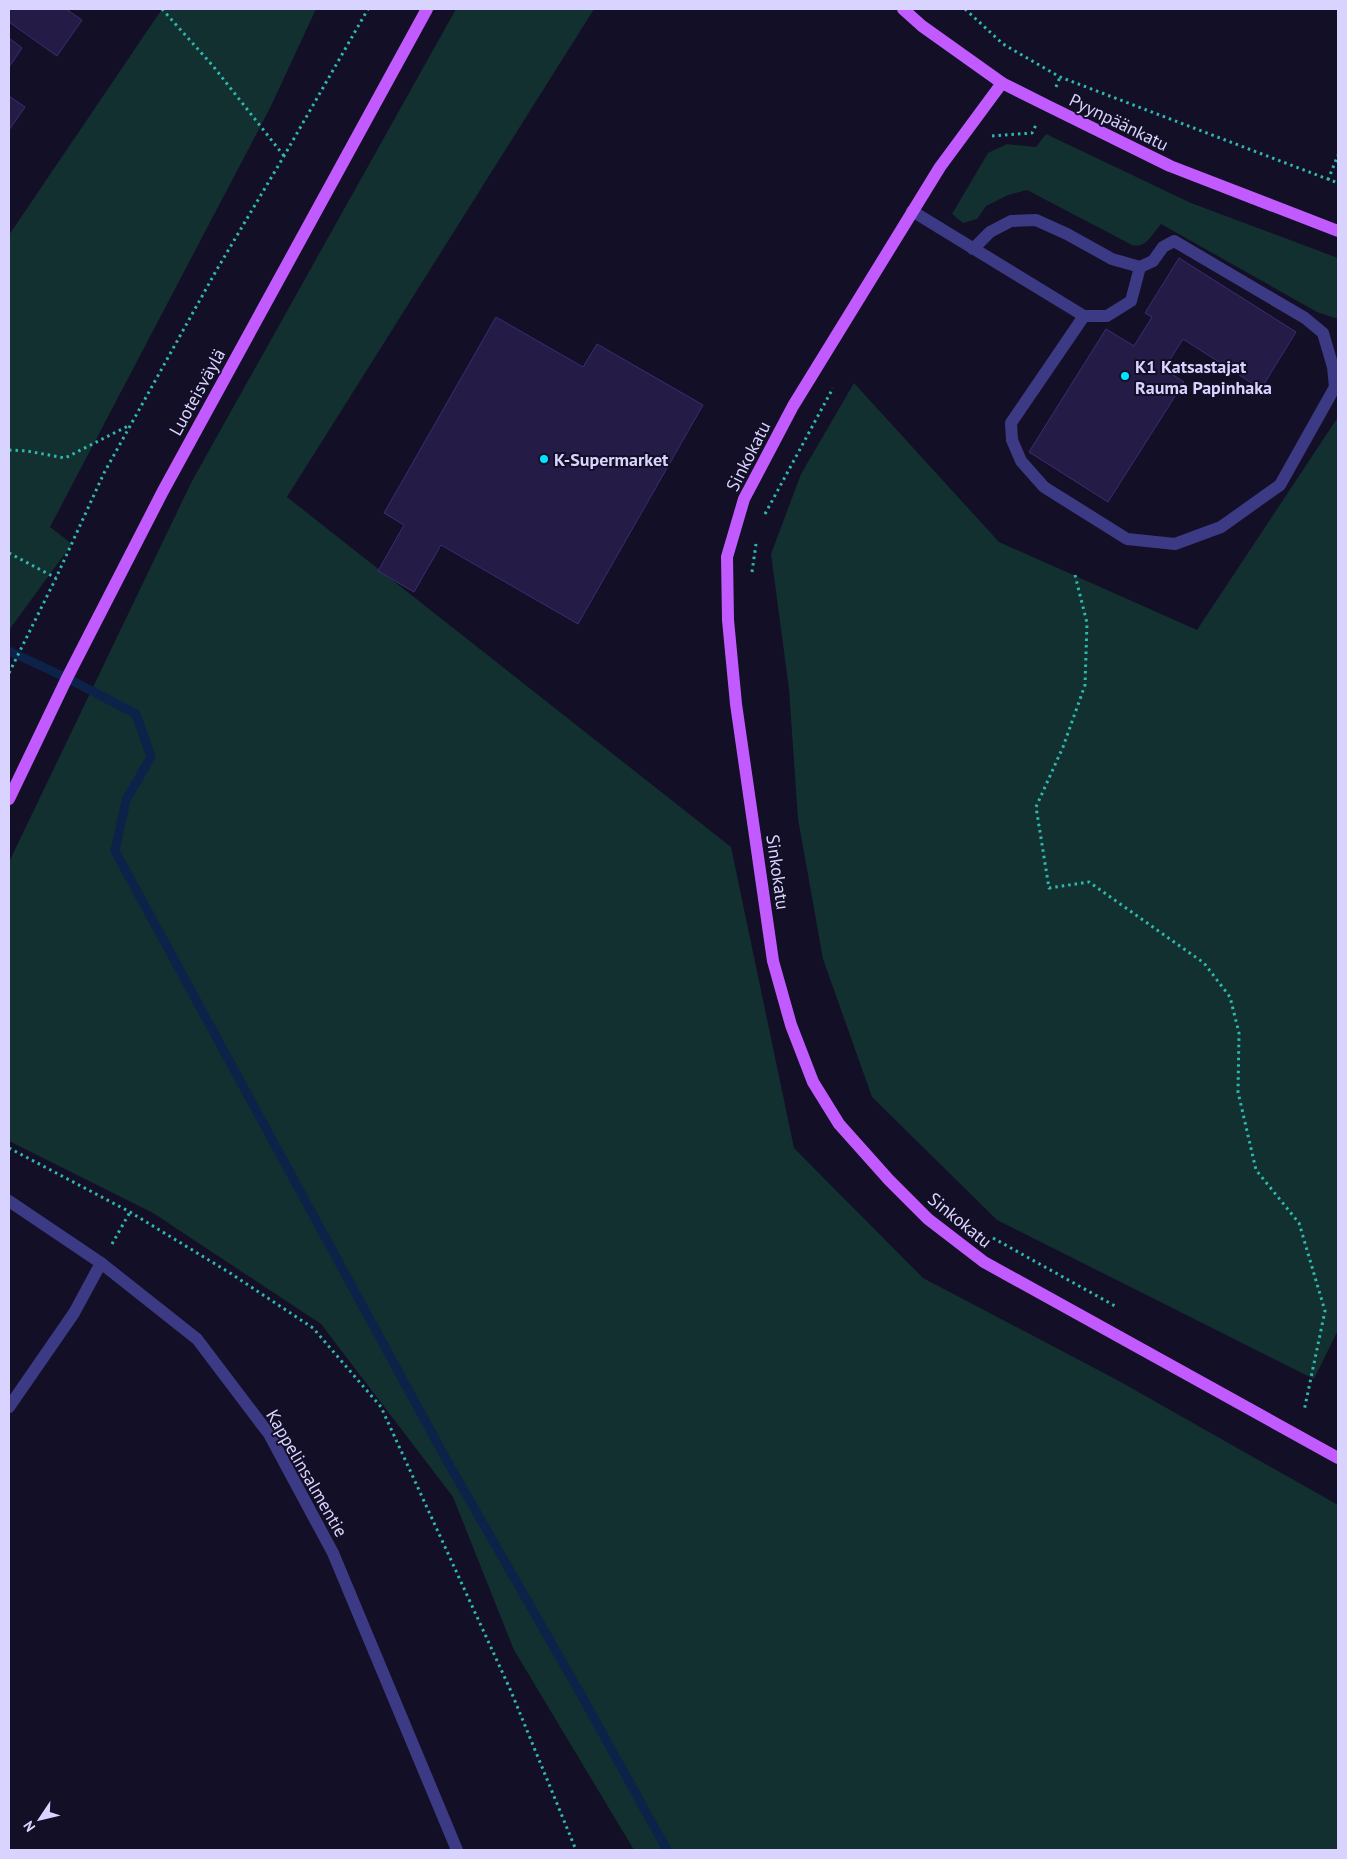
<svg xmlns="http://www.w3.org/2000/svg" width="1347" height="1859" font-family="'PT Sans',sans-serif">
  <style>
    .green { fill: #12302f }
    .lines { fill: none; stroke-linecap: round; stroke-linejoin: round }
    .stream { stroke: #0c2248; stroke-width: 9 }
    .building { fill: #241b47; stroke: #3b2d73 }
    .path { stroke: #2fb8b0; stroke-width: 3; stroke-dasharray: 2.5 4; stroke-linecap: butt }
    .minor { stroke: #3d3a85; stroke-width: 12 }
    .major { stroke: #c25bff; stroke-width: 12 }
    .poi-dot { fill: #00e5ff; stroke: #130f26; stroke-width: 2 }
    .labels { text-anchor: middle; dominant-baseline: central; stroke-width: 4; stroke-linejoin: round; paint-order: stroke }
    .street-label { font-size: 18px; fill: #d9d4ff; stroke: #130f26 }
    .poi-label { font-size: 18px; font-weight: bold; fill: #d9d4ff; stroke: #130f26; text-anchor: start }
  </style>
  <rect width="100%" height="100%" fill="#130f26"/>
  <g class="green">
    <path d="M 162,9 L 316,9 L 270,108 L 50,527 L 72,544 L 9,630 L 9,235 Z"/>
    <path d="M 456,9 L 594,9 L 287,497 L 731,847 L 794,1148 L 923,1278 L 1119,1381 L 1338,1505 L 1338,1850 L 634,1850 L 514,1650 L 453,1497 L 321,1324 L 153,1213 L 9,1141 L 9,862 L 192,481 Z"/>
    <path d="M 1046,134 L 1191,203 L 1338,258 L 1338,319 L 1317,312 L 1161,224 C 1153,233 1146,249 1132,245 L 1027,190 L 1008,195 L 986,206 L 977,219 L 963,223 L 952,214 L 988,153 L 1007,144 L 1036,147 Z"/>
    <path d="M 854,383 L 999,542 L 1197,630 L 1338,417 L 1338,1330 L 1314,1379 L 997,1220 L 872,1097 L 823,959 L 798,819 L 789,689 L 771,554 L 801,474 Z"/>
  </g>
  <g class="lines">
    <path class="stream" d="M 9,651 L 67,678 L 136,714 L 151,757 L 126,800 L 115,851 L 446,1459 L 579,1691 L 667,1850"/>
  </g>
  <g class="building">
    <path d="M 9,9 L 66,9 L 82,20 L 57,56 L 9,22 Z"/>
    <path d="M 9,38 L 22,48 L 9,67 Z"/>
    <path d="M 9,96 L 25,107 L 9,130 Z"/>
    <path d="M 1179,258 L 1296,332 L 1261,389 L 1183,339 L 1164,369 L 1184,382 L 1108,502 L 1029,452 L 1106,329 L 1134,346 L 1152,317 L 1145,313 Z"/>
    <path d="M 496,317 L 583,367 L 597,344 L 703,405 L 578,624 L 441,545 L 414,592 L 378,571 L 404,525 L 384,513 Z"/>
  </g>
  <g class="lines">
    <g class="path">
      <path d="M 162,9 L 213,66 L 284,156"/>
      <path d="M 965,9 L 1003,44 L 1060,77 L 1338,183"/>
      <path d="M 1056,87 L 1060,77"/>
      <path d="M 992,136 L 1032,133 L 1036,125"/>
      <path d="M 1328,180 L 1338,155"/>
      <path d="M 9,450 L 27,451 L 65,458 L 130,425"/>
      <path d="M 765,514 L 833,388"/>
      <path d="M 9,553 L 56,578"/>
      <path d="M 752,572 L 756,544"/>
      <path d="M 1075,575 L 1087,623 L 1085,685 L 1063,747 L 1036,807 L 1049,888 L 1089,882 L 1204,963 L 1230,997 L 1239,1033 L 1238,1092 L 1256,1170 L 1299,1223 L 1325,1311 L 1304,1411"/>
      <path d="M 9,673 L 56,578 L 104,473 L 216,271 L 284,156 L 368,9"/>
      <path d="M 9,1148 L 130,1212 L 230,1273 L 313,1328 L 381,1407 L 510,1689 L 576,1850"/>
      <path d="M 993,1238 L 1115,1306"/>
      <path d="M 112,1244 L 130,1212"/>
    </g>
    <g class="minor">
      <path d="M 912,211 L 1084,316 L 1107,316 L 1131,301 L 1140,267"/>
      <path d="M 973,249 L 990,232 L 1011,221 L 1036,220 L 1067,234 L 1112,259 L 1140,267 L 1153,261 L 1163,247 L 1174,241 L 1305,318 L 1323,333 L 1333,367 L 1335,387 L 1280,485 L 1221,527 L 1175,544 L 1127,539 L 1044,487 L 1021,461 L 1012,440 L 1011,423 L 1084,316"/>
      <path d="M 9,1201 L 101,1263 L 197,1339 L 269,1434 L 333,1553 L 457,1850"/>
      <path d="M 9,1407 L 74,1313 L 101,1263"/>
    </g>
    <g class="major">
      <path d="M 903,9 L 922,26 L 1002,83 L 1048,106 L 1170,166 L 1338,231"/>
      <path d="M 1002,83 L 940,167 L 793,406 L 744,499 L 727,557 L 728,620 L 736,704 L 773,961 L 791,1025 L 813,1082 L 839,1124 L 889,1180 L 928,1219 L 984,1262 L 1338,1458"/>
      <path d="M 9,799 L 67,678 L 163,491 L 427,9"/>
    </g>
  </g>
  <g class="poi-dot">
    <circle cx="1125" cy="376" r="5"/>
    <circle cx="544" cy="459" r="5"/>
  </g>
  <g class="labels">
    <g class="street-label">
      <text transform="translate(1119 122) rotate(26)">Pyynpäänkatu</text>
      <text transform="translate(197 392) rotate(-61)">Luoteisväylä</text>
      <text transform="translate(748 456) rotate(-63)">Sinkokatu</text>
      <text transform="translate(778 872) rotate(82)">Sinkokatu</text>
      <text transform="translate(960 1220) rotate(39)">Sinkokatu</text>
      <text transform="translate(307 1473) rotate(60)">Kappelinsalmentie</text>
    </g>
    <g class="poi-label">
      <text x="1135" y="366">K1 Katsastajat<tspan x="1135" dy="21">Rauma Papinhaka</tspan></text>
      <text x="554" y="459">K-Supermarket</text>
    </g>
  </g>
  <rect width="1347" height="1859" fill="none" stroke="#d9d4ff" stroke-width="20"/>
  <g transform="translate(40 1819) rotate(235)" stroke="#130f26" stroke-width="4" paint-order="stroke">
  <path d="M0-4L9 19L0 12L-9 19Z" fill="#d9d4ff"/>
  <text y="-8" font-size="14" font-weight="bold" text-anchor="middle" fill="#d9d4ff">N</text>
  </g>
</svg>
